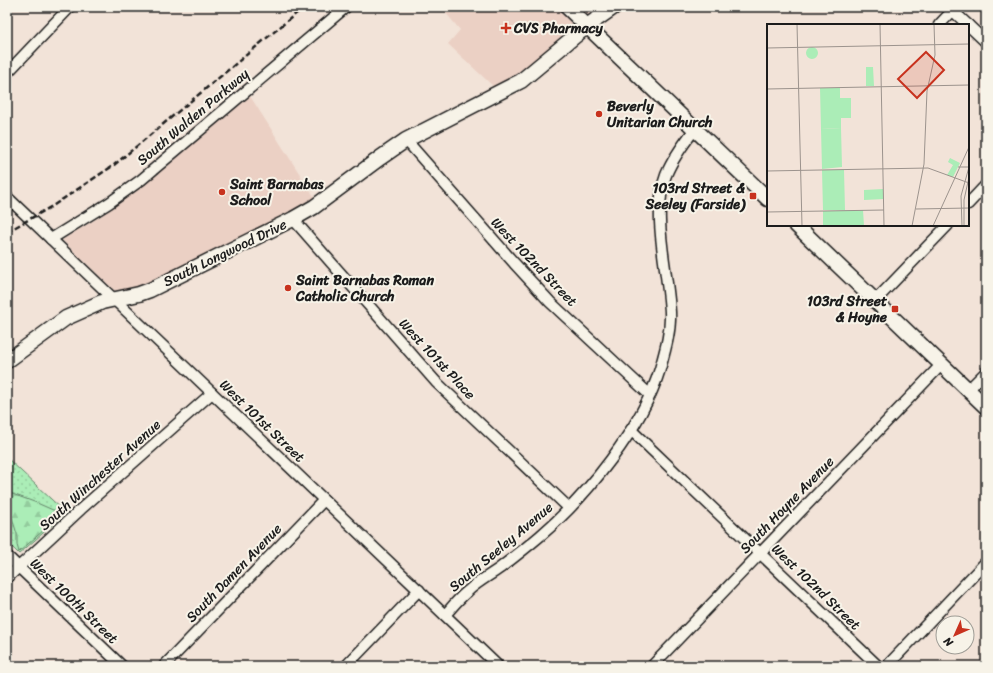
<svg xmlns="http://www.w3.org/2000/svg" width="993" height="673" font-family="Sriracha,sans-serif">
  <style>
    .built { fill: #ebd0c4 }
    .green { fill: url(#green-dots); stroke: #64846a }
    .forest { fill: url(#forest-firs); stroke: #64846a }
    .lines { fill: none; stroke-linecap: round; stroke-linejoin: round }
    .street-casing { stroke: #1c1c1c; stroke-width: 13 }
    .secondary-casing { stroke: #1c1c1c; stroke-width: 17 }
    .street { stroke: #f7f3e8; stroke-width: 10 }
    .secondary { stroke: #f7f3e8; stroke-width: 14 }
    .rail { stroke: #1c1c1c; stroke-width: 2.5; stroke-dasharray: 6 3; stroke-linecap: butt }
    .poi-dot { fill: #c8321e; stroke: #f7f3e8; stroke-width: 1.5 }
    .labels { text-anchor: middle; dominant-baseline: central; stroke-width: 4; stroke-linejoin: round; paint-order: stroke }
    .poi-label { font-size: 14px; font-weight: bold; fill: #1c1c1c; stroke: #f7f3e8; text-anchor: start }
    .street-label { font-size: 14px; fill: #1c1c1c; stroke: #f7f3e8 }
    .inset-road { fill: none; stroke: #9c938d; stroke-width: 1 }
    .view { fill: #c8321e; fill-opacity: 0.15; stroke: #c8321e; stroke-width: 2 }
    .inset-edge { fill: none; stroke: #1c1c1c; stroke-width: 2 }
  </style>
  <defs>
    <pattern id="green-dots" width="8" height="8" patternUnits="userSpaceOnUse"><rect width="8" height="8" fill="#abedb7"/><path d="M2 2h.1M6 6h.1" fill="none" stroke="#93cb9d" stroke-width="1.8" stroke-linecap="round"/></pattern>
    <pattern id="forest-firs" width="22" height="20" patternUnits="userSpaceOnUse"><rect width="22" height="20" fill="#abedb7"/><path d="M5 1l3.5 6h-7zM16 11l3.5 6h-7z" fill="#93cb9d"/></pattern>
  </defs>
  <rect width="100%" height="100%" fill="#f2e3d8"/>
  <filter id="ink" filterUnits="userSpaceOnUse"><feTurbulence type="fractalNoise" baseFrequency=".025" numOctaves="2"/><feDisplacementMap in="SourceGraphic" scale="8" xChannelSelector="R" yChannelSelector="G"/><feConvolveMatrix kernelMatrix="1 2 1 2 8 2 1 2 1" color-interpolation-filters="sRGB"/></filter>
  <g filter="url(#ink)">
    <g class="built">
      <path d="M 441,7 L 555,7 L 577,28 L 519,75 L 494,87 L 448,44 L 460,30 Z"/>
      <path d="M 578,7 L 611,7 L 592,21 Z"/>
      <path d="M 250,96 L 315,198 L 296,210 L 150,283 L 129,291 L 118,293 L 115,291 L 62,240 L 101,216 L 140,187 Z"/>
    </g>
    <path class="green" d="M 7,458 L 66,513 L 19,554 L 7,542 Z"/>
    <path class="forest" d="M 7,492 L 37,503 L 62,514 L 19,552 L 17,545 L 17,534 L 12,518 L 7,512 Z"/>
    <g class="lines">
      <g class="street-casing">
        <g id="street">
          <path d="M 953,11 L 968,25"/>
          <path d="M 939,25 L 956,7"/>
          <path d="M 968,25 L 986,42"/>
          <path d="M 7,73 L 70,7"/>
          <path d="M 406,140 L 514,263 L 550,302 L 650,395"/>
          <path d="M 7,197 L 498,666"/>
          <path d="M 968,204 L 986,185"/>
          <path d="M 293,219 L 436,382 L 569,508"/>
          <path d="M 51,239 L 109,203 L 141,180 L 346,7"/>
          <path d="M 875,301 L 948,225"/>
          <path d="M 968,390 L 986,372"/>
          <path d="M 631,430 L 878,666"/>
          <path d="M 7,556 L 122,666"/>
          <path d="M 7,578 L 81,509 L 212,393"/>
          <path d="M 445,615 C 452,607 459,598 468,591 C 477,582 489,576 500,568 C 513,558 527,547 540,536 C 587,496 642,428 660,369 C 665,351 671,331 670,312 C 668,271 651,214 666,175 C 673,158 684,143 695,129"/>
          <path d="M 164,666 L 324,500"/>
          <path d="M 346,666 L 419,590"/>
          <path d="M 652,666 L 942,364"/>
          <path d="M 887,666 L 986,562"/>
        </g>
      </g>
      <g class="secondary-casing">
        <g id="secondary">
          <path d="M 567,7 L 768,199"/>
          <path d="M 796,225 L 986,407"/>
          <path d="M 7,361 L 66,318 L 102,302 L 139,294 L 150,290 L 293,219 L 314,207 L 380,158 L 406,140 L 521,81 L 587,26 L 614,7"/>
        </g>
      </g>
      <use href="#street" class="street"/>
      <use href="#secondary" class="secondary"/>
      <path class="rail" d="M 7,232 L 54,205 L 114,165 L 304,7"/>
    </g>
  </g>
  <g class="poi-dot">
    <path d="M504 22h4v4h4v4h-4v4h-4v-4h-4v-4h4z"/>
    <circle cx="599" cy="114" r="4"/>
    <circle cx="222" cy="192" r="4"/>
    <rect x="749" y="192" width="8" height="8" rx="2"/>
    <circle cx="288" cy="288" r="4"/>
    <rect x="891" y="305" width="8" height="8" rx="2"/>
  </g>
  <g class="labels">
    <g class="poi-label">
      <text x="514" y="28">CVS Pharmacy</text>
      <text x="607" y="106">Beverly<tspan x="607" dy="16">Unitarian Church</tspan></text>
      <text x="230" y="184">Saint Barnabas<tspan x="230" dy="16">School</tspan></text>
      <text x="745" y="188" text-anchor="end">103rd Street &amp;<tspan x="745" dy="16">Seeley (Farside)</tspan></text>
      <text x="296" y="280">Saint Barnabas Roman<tspan x="296" dy="16">Catholic Church</tspan></text>
      <text x="887" y="301" text-anchor="end">103rd Street<tspan x="887" dy="16">&amp; Hoyne</tspan></text>
    </g>
    <g class="street-label">
      <text transform="translate(193 117) rotate(-40)">South Walden Parkway</text>
      <text transform="translate(225 253) rotate(-26)">South Longwood Drive</text>
      <text transform="translate(534 262) rotate(46)">West 102nd Street</text>
      <text transform="translate(437 359) rotate(47)">West 101st Place</text>
      <text transform="translate(262 421) rotate(44)">West 101st Street</text>
      <text transform="translate(100 475) rotate(-42)">South Winchester Avenue</text>
      <text transform="translate(787 505) rotate(-46)">South Hoyne Avenue</text>
      <text transform="translate(501 547) rotate(-40)">South Seeley Avenue</text>
      <text transform="translate(234 573) rotate(-46)">South Damen Avenue</text>
      <text transform="translate(816 587) rotate(44)">West 102nd Street</text>
      <text transform="translate(74 601) rotate(44)">West 100th Street</text>
    </g>
  </g>
  <g transform="translate(767 24)">
    <rect width="202" height="202" fill="#f2e3d8"/>
    <path d="M39 29a6 6 0 1 1 12 0a6 6 0 1 1-12 0ZM 99,43 L 106,43 L 107,62 L 99,62 ZM 53,64 L 73,64 L 73,74 L 84,74 L 84,94 L 74,94 L 74,104 L 54,105 ZM 183,134 L 193,139 L 186,153 L 180,151 L 186,141 L 181,138 ZM 116,165 L 117,175 L 97,176 L 97,166 Z" fill="#abedb7"/>
    <path d="M 74,104 L 75,143 L 55,145 L 54,105 ZM 55,146 L 77,146 L 78,186 L 56,186 ZM 96,186 L 97,202 L 56,202 L 56,187 Z" fill="#abedb7"/>
    <path class="inset-road" d="M 30,0 L 35,202M 113,0 L 117,202M 0,24 L 202,20M 0,65 L 202,61M 191,143 L 202,143 L 194,172 L 195,202M 0,147 L 161,144 L 202,159M 149,185 L 202,184M 0,188 L 117,186M 145,202 L 157,140 L 160,67 L 168,31 L 167,0M 166,202 L 202,123M 197,202 L 197,176 L 202,153"/>
    <path class="view" d="M 159,28 L 177,46 L 150,74 L 131,55 Z"/>
    <rect width="202" height="202" class="inset-edge"/>
  </g>
  <rect width="993" height="673" fill="none" stroke="#f7f3e8" stroke-width="24"/>
  <rect x="12" y="12" width="969" height="649" fill="none" stroke="#1c1c1c" stroke-width="1.5" filter="url(#ink)"/>
  <g transform="translate(955 635) rotate(225)"><circle r="19" fill="#f7f3e8" stroke="#9f9d96"/>
  <path d="M0-3L7 15L0 10L-7 15Z" fill="#c8321e"/>
  <text y="-6" font-size="11" font-weight="bold" text-anchor="middle" fill="#1c1c1c">N</text>
  </g>
</svg>
